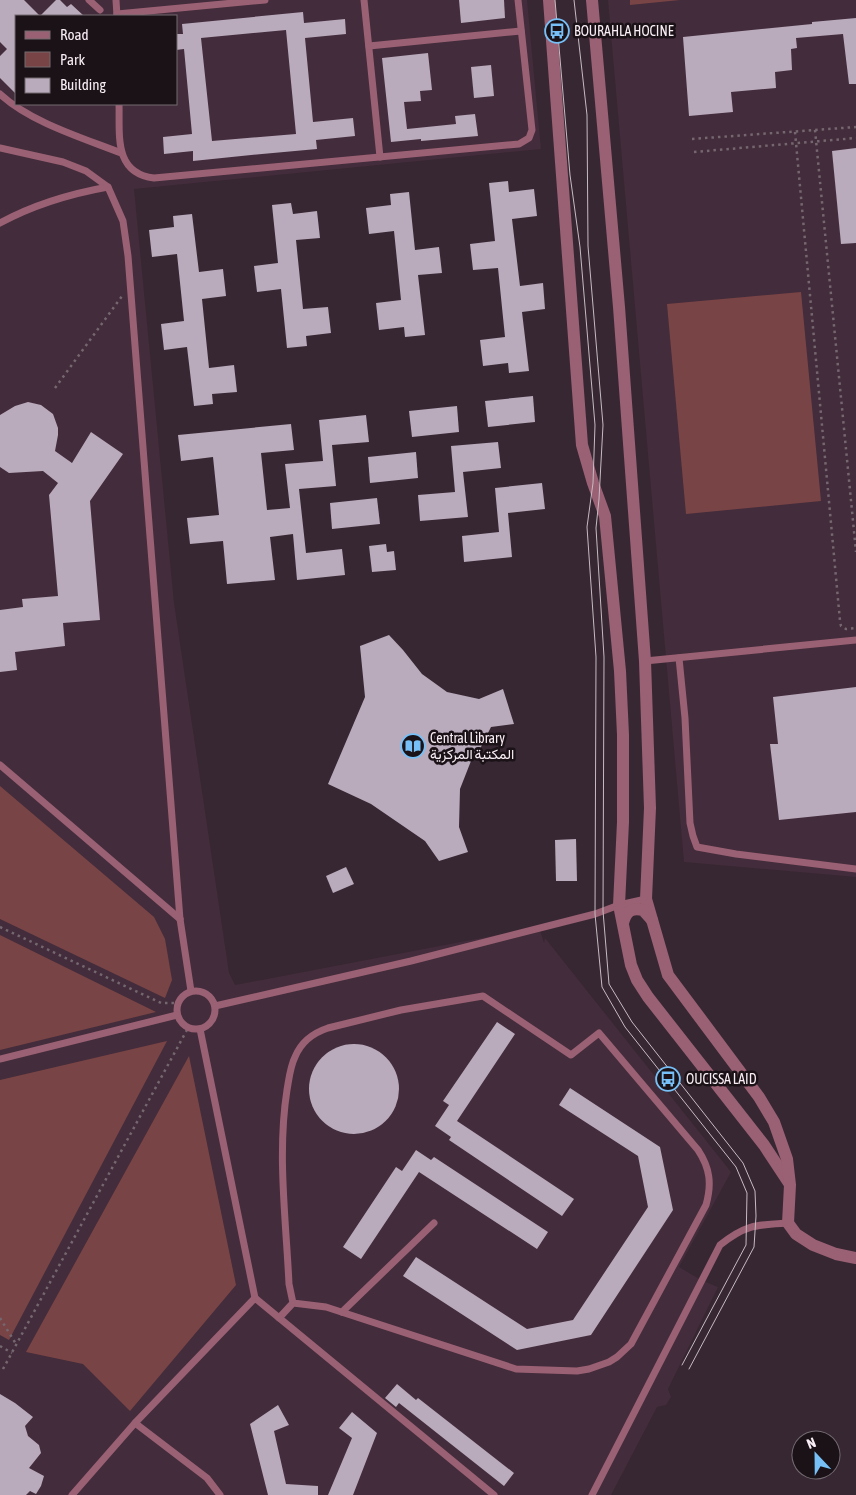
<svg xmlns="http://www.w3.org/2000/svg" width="856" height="1495" font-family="'Asap Condensed',Vazirmatn,sans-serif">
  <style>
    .built { fill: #432c3b; fill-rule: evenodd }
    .green { fill: #794445 }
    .building { fill: #b9aabc; fill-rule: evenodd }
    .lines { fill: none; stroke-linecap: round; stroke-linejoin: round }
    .path { stroke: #756770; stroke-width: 2.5; stroke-dasharray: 2.5 4; stroke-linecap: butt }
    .service { stroke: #9a6073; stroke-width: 7 }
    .tertiary { stroke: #9a6073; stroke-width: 12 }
    .tram { stroke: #c7bbc3; stroke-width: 1 }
    .labels { text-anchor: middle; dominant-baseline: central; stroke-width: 5; stroke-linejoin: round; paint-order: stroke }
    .poi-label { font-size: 14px; fill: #f9eef5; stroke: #1a1217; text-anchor: start }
  </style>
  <rect width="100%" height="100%" fill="#372732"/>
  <g class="built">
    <path d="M 0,0 L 527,0 L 541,149 L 134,189 L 174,603 L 229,973 L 235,985 L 539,927 L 544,943 L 545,938 L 731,1172 L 679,1267 L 701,1280 L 718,1287 L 668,1389 L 671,1397 L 666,1405 L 657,1407 L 611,1495 L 0,1495 ZM 16,16 L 176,16 L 176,104 L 16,104 Z"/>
    <path d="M 608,0 L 856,0 L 856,877 L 684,862 Z"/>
  </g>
  <g class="green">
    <path d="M 630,0 L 680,0 L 630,5 Z"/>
    <path d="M 801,292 L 821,501 L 686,514 L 667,304 Z"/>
    <path d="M 0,786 L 154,917 L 165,939 L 172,980 L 165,998 L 0,919 Z"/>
    <path d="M 0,935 L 156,1012 L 0,1050 Z"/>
    <path d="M 167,1041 L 9,1340 L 0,1335 L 0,1080 Z"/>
    <path d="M 189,1056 L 236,1285 L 130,1411 L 83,1364 L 26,1352 Z"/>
  </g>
  <g class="building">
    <path d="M 0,0 L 24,0 L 40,16 L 56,0 L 60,0 L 67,7 L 71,4 L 84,16 L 16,16 L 16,94 L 0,78 L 0,56 L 7,49 L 0,42 Z"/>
    <path d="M 459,0 L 504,0 L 505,18 L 461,23 Z"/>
    <path d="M 303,12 L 304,23 L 345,19 L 346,34 L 305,38 L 313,122 L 353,118 L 355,136 L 316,140 L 317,149 L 262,154 L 193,161 L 193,151 L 164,154 L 163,137 L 192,134 L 184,49 L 176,50 L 176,34 L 183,34 L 182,24 ZM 286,30 L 296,134 L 212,141 L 201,38 Z"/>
    <path d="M 856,18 L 856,84 L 849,84 L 843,34 L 796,38 L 797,48 L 791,49 L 792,70 L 775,72 L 776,88 L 731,92 L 733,112 L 689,116 L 683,37 L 812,24 L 812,22 Z"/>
    <path d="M 428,53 L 432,90 L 420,91 L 421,101 L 404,102 L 407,129 L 456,124 L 455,116 L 475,114 L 478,136 L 421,141 L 421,139 L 391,142 L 382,58 Z"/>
    <path d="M 491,65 L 494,96 L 474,98 L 471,67 Z"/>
    <path d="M 856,148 L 856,243 L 841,244 L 832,151 Z"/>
    <path d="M 508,181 L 509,192 L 534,189 L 537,216 L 512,219 L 520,286 L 543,283 L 545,309 L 522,312 L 529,371 L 509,373 L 508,363 L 483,366 L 480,340 L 505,337 L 498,268 L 473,270 L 470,244 L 495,241 L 489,183 Z"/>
    <path d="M 409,192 L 415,250 L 439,247 L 442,273 L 418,275 L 425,335 L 405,337 L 404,327 L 379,330 L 376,303 L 401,300 L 394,231 L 369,234 L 366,208 L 391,205 L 390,194 Z"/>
    <path d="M 291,203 L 293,214 L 317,211 L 320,238 L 296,240 L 303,309 L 328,307 L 331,333 L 306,336 L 307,346 L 287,348 L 281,289 L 257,292 L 254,266 L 278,263 L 272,205 Z"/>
    <path d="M 192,214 L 199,272 L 223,269 L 226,296 L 202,299 L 209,368 L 234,365 L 237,392 L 212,394 L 213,404 L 194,406 L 187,347 L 164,350 L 161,324 L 184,321 L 177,254 L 152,257 L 149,230 L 174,227 L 173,216 Z"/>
    <path d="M 533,396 L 535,422 L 488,427 L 485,401 Z"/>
    <path d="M 28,402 L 41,405 L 53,414 L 58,428 L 58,435 L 55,451 L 72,463 L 91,432 L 123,454 L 90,501 L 100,620 L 63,623 L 65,646 L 15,652 L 17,670 L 0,672 L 0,610 L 23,607 L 22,599 L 58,596 L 49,495 L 58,483 L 43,471 L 9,473 L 0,467 L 0,415 L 15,406 Z"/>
    <path d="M 457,406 L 459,432 L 412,437 L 409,411 Z"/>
    <path d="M 366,415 L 369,442 L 332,445 L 336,486 L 299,489 L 306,553 L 342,549 L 345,575 L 297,580 L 293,534 L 270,537 L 275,580 L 227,584 L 223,541 L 190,544 L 187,518 L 219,515 L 213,457 L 181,461 L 178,435 L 291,424 L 294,450 L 261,453 L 267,510 L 279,509 L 290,508 L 285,464 L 323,461 L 319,420 Z"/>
    <path d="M 498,442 L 501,468 L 463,472 L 468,517 L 420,521 L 418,495 L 455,492 L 451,446 Z"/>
    <path d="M 416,452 L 418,478 L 370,483 L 368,457 Z"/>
    <path d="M 542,483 L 545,509 L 508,513 L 512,557 L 464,562 L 462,536 L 499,532 L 495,488 Z"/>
    <path d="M 377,498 L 380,524 L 332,529 L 330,503 Z"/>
    <path d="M 386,544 L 387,552 L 394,551 L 396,570 L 372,572 L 369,546 Z"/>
    <path d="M 389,635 L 403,650 L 422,674 L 447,692 L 479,699 L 503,689 L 514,724 L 491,727 L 479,751 L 471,761 L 460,789 L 459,827 L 468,852 L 439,861 L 425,841 L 371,804 L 328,784 L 365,697 L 360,646 Z"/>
    <path d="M 856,687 L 856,812 L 779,820 L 770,744 L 778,744 L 773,697 Z"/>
    <path d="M 576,839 L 577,881 L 556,881 L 555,840 Z"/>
    <path d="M 346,867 L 354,884 L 333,893 L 326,876 Z"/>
    <path d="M 497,1022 L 515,1034 L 457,1121 L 574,1199 L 562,1216 L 449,1140 L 451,1137 L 435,1126 L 449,1105 L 443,1101 Z"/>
    <circle cx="354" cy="1089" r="45"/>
    <path d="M 570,1088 L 660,1147 L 673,1210 L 591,1335 L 517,1350 L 403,1276 L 416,1257 L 527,1329 L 573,1320 L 648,1207 L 638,1156 L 559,1105 Z"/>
    <path d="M 416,1150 L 431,1160 L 434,1157 L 548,1232 L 537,1249 L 419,1172 L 361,1259 L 343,1247 L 396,1167 L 402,1171 Z"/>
    <path d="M 397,1384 L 416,1400 L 418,1398 L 514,1473 L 504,1486 L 399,1403 L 396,1407 L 385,1398 Z"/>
    <path d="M 0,1394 L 15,1403 L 33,1417 L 25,1426 L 28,1436 L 39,1445 L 41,1453 L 29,1468 L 44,1476 L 41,1486 L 36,1494 L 30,1491 L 26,1495 L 0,1495 Z"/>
    <path d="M 278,1405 L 289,1425 L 274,1431 L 286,1484 L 318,1486 L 318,1495 L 268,1495 L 250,1424 Z"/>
    <path d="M 352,1412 L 377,1433 L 353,1495 L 328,1495 L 352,1438 L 339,1428 Z"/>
  </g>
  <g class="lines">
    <g class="path">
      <path d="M 815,130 L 856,552"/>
      <path d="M 795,132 L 840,621 L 841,626 L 846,629 L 856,628"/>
      <path d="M 692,139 L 856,127"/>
      <path d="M 694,152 L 856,138"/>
      <path d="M 55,388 L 122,296"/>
      <path d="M 0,927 L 161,1003 L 177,1003"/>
      <path d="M 0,1318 L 16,1344"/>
      <path d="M 0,1346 L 12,1353"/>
      <path d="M 3,1369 L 188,1028"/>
    </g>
    <g class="service">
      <path d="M 89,0 L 100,10"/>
      <path d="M 116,0 L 117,16"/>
      <path d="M 364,0 L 380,157"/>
      <path d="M 117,14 L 265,0"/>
      <path d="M 369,46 L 521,31"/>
      <path d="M 0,94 C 30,122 83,138 121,153"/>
      <path d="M 119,104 C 120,134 113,173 154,178 L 519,144 L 529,138 L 532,130 L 518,0"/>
      <path d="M 0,148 L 63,162 L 86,171 L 108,187 L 123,221 L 128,256 L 180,919 L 191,991"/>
      <path d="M 0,223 C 35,204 69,194 108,187"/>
      <path d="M 679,658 L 685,718 L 690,823 L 693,836 L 697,847 L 736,854 L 856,869"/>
      <path d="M 645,661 L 856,640"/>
      <path d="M 0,765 L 180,919"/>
      <circle cx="196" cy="1010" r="19"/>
      <path d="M 215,1006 L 411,961 L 595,914 L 619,905 L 646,899"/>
      <path d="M 200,1029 L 255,1298"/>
      <path d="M 0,1059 L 177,1015"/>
      <path d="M 342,1312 L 434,1223"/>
      <path d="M 279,1318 L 293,1303 L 326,1307 L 516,1369 L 577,1371 L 589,1369 L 609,1362 L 617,1357 L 631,1344 L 706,1205 C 712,1184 710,1168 698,1150 L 599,1033 L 571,1055 L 483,996 L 401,1010 L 328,1028 C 313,1033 301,1042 295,1057 C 290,1067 289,1079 287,1090 C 277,1153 286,1220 289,1284 L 293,1303"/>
      <path d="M 135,1423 L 207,1478 L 220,1495"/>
      <path d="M 72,1495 L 135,1423 L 255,1298 L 494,1495"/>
      <path d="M 592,1495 L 720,1245 C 746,1224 757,1225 788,1223"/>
    </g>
    <g class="tertiary">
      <path d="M 549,0 L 582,445 L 593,483 L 605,516 L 620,671 L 623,735 L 623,822 L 619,905 L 631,965 L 637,980 L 648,997 L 764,1145 L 789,1183"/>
      <path d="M 592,0 L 619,307 L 645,661 L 650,808 L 646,899 L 668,975 L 759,1097 L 774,1122 L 787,1159 L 790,1185 L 788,1223 L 796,1234 L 813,1245 L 836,1254 L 856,1258"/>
      <path d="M 623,923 C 626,912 631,907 643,910 L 652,920"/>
    </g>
    <g class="tram">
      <path d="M 555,0 L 570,175 L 580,247 L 595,425 L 593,483 L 587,527 L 596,657 L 595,914 L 602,987 L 625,1027 L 736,1167 L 747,1193 L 746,1245 L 682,1365"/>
      <path d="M 574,0 L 587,115 L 588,246 L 603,425 L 599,499 L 596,528 L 604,657 L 603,911 L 609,984 L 632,1022 L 743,1163 L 755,1191 L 756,1216 L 754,1247 L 689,1369"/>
    </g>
  </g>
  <defs>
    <g id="bus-ring" transform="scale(1.25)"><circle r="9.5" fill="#1a1217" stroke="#76c0f7" stroke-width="1.5"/><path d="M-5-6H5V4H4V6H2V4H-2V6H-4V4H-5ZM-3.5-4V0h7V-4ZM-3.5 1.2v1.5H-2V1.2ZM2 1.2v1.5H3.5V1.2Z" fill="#76c0f7"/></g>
    <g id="library-ring" transform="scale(1.25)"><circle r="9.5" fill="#1a1217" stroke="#76c0f7" stroke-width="1.5"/><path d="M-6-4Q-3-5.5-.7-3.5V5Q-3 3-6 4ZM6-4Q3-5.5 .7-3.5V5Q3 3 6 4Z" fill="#76c0f7"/></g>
  </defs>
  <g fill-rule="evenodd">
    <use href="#bus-ring" x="557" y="31"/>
    <use href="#library-ring" x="413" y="746"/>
    <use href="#bus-ring" x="668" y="1079"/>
  </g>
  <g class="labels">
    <g class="poi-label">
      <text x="574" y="31">BOURAHLA HOCINE</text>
      <text x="430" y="738">Central Library<tspan x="430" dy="16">المكتبة المركزية</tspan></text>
      <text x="686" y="1079">OUCISSA LAID</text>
    </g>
  </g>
  <rect x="15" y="15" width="162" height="90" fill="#1a1217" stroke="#736a70"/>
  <rect x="25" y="31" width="25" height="8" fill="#9a6073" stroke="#736a70"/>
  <text x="60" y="40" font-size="15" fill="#f9eef5">Road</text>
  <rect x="25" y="52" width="25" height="15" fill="#794445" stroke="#736a70"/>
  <text x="60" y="65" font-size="15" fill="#f9eef5">Park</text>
  <rect x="25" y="78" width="25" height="15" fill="#b9aabc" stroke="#736a70"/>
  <text x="60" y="90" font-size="15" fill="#f9eef5">Building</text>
  <g transform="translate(816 1455) rotate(338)"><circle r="24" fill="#1a1217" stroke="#736a70"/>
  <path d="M0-4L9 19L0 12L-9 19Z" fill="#76c0f7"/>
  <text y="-8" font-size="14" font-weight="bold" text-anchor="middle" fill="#f9eef5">N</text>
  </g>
</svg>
